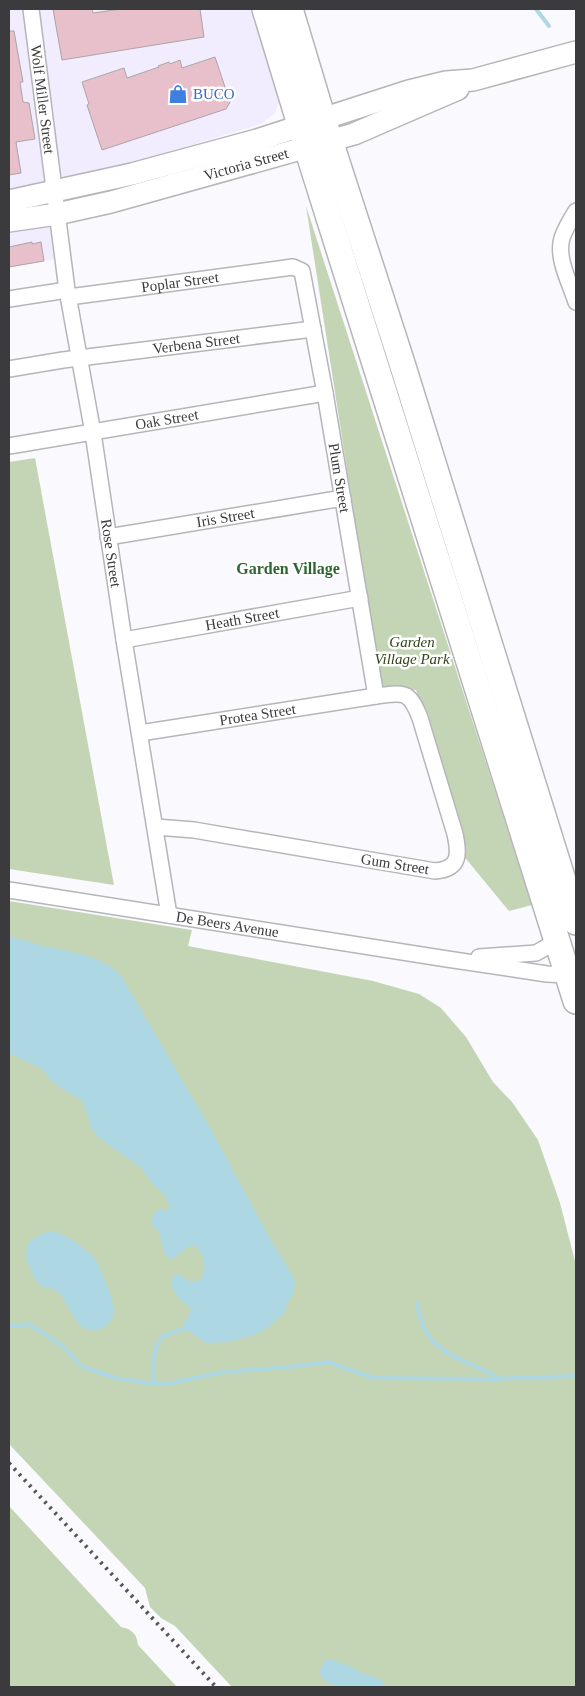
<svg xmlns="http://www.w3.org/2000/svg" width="585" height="1696" font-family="Georgia,serif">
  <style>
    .commercial { fill: #f1ecfe }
    .green { fill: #c4d5b5 }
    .water { fill: #acd7e3 }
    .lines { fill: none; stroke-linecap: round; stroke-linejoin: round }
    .stream { stroke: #acd7e3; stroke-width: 4 }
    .building { fill: #e8c0cb; stroke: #aba5a7 }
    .minor-casing { stroke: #b5b5ba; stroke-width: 18 }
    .secondary-casing { stroke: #b5b5ba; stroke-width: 24 }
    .trunk-casing { stroke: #b5b5ba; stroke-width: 28 }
    .minor { stroke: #fff; stroke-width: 15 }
    .secondary { stroke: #fff; stroke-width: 21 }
    .trunk { stroke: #fff; stroke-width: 25 }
    .rail { stroke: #565658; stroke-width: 4; stroke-dasharray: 2.5 5; stroke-linecap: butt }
    .labels { text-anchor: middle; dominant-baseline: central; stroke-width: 5; stroke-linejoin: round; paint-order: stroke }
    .shop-label { font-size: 15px; fill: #366cbe; stroke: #fff; text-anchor: start }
    .street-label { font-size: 15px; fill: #3b3b3d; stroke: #fff }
    .park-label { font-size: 15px; font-style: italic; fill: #2f4515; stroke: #fff }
    .neighbourhood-label { font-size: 16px; font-weight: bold; fill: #2e6430; stroke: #fff }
  </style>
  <rect width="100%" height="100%" fill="#f9f9fe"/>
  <path class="commercial" d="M 9,9 L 255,9 L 280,101 L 275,113 L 261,124 L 84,177 L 53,183 L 63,258 L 9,267 Z"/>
  <g class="green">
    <path d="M 306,206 L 532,905 L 509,911 L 462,854 L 416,690 L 381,688 Z"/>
    <path d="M 35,458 L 114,885 L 9,869 L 9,462 Z"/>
    <path d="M 9,901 L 192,930 L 188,946 L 373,981 L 419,994 L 441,1008 L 466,1037 L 493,1082 L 512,1102 L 538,1140 L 560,1203 L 576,1265 L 576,1687 L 232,1687 L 175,1626 L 161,1618 L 150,1607 L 145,1588 L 9,1444 Z"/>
    <path d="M 9,1506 L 121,1627 C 132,1629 137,1634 138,1645 L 177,1687 L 9,1687 Z"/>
  </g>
  <g class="water">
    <path d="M 9,936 C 20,939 32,943 43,946 C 69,951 101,956 120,974 L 209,1126 L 271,1240 L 295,1280 L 294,1291 L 286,1306 L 285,1312 L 267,1328 L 254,1335 L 229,1342 L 206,1343 L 190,1332 L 187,1332 L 183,1323 L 187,1320 L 191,1308 L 178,1298 L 171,1286 L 172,1278 L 177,1274 L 183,1276 L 188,1281 L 195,1282 L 201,1279 C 207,1266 205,1254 193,1245 C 185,1247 179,1256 170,1260 L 164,1252 L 159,1232 L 154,1228 L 151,1220 L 155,1212 L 160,1209 L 165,1210 L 170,1208 L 164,1194 L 153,1184 L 141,1168 L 98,1137 L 90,1126 L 87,1113 L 82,1101 L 58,1086 L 49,1078 L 42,1069 L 9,1053 Z"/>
    <path d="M 50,1231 C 64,1232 87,1249 95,1259 C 100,1265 116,1306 114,1313 C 113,1320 106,1327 99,1329 C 77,1338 70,1303 58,1292 C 54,1288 45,1287 40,1286 C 24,1263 16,1240 50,1231 Z"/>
    <path d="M 330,1659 L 352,1667 L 359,1672 L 380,1679 L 386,1687 C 364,1687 332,1694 319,1673 L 324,1661 Z"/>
  </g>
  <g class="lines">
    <g class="stream">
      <path d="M 536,9 L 549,26"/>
      <path d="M 417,1303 C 419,1311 420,1319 423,1326 C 438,1359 473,1361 500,1379"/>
      <path d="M 9,1326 L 29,1324 L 64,1347 L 81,1366 L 86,1368 L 115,1378 L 149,1383 L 166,1384 L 223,1372 L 289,1367 L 328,1362 L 374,1378 L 489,1379 L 576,1376"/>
      <path d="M 155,1384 C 151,1372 153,1347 162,1337 C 167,1333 179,1331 185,1328"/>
    </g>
  </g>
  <g class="building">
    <path d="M 53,9 L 92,9 L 93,13 L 121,9 L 200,9 L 204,37 L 62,60 Z"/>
    <path d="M 9,31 L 14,31 L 23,82 L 20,82 L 23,102 L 29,103 L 35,139 L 16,142 L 21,173 L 9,175 Z"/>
    <path d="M 215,57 L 230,102 L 226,109 L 102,150 L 87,105 L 89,104 L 82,82 L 124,68 L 127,78 L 159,67 L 158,66 L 169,62 L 170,64 L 180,60 L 182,68 Z"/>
    <path d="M 32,242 L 32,244 L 41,242 L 44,261 L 9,267 L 9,247 Z"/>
  </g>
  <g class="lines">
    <g class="minor-casing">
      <g id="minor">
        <path id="s1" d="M 31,9 L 67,290 L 93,433 L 124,640 L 169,915"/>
        <path d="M 576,211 C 571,219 565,229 562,238 C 556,258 570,283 576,302"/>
        <path id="s2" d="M 69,297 L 293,267 L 302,271 L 325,393 L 376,696"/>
        <path d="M 9,299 L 67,290"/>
        <path id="s3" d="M 9,369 L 63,360 L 313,329"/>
        <path id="s4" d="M 9,446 L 325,393"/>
        <path id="s5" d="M 108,537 L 343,498"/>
        <path id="s6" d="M 124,640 L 360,598"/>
        <path id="s7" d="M 140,733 L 376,696 C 403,693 409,689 420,718 L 455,834 C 459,853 461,869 435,871 L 194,830 L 156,827"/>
        <path id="s8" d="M 9,890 L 447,959 L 547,974 L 568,975"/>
        <path d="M 479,957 L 536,953 L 550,945 L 557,936"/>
      </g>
    </g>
    <g class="secondary-casing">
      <g id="secondary">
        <path d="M 9,201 L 132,174 L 257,140 L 409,91 L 446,82 L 473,80 L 576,52"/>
        <path id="s9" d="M 9,221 L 57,214 L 111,202 L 354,134 L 458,89"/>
      </g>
    </g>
    <g class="trunk-casing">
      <g id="trunk">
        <path d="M 265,9 L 313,167 L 576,1001"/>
        <path d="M 290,9 L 323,119 L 401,360 L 576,922"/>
      </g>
    </g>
    <use href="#minor" class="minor"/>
    <use href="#secondary" class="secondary"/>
    <use href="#trunk" class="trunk"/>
    <path class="rail" d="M 9,1463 L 216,1687"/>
  </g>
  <defs>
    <g id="shop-bare" transform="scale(1.5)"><path d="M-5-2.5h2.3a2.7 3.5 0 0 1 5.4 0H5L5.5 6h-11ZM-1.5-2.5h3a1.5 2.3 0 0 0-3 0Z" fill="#3f7fe0" stroke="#fff" stroke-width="2.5" paint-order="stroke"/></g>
  </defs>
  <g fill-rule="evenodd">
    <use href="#shop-bare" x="178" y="94"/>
  </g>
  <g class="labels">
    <g class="shop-label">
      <text x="193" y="94">BUCO</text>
    </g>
    <g class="street-label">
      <text stroke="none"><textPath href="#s1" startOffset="91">Wolf Miller Street</textPath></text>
      <text stroke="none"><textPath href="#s9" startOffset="244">Victoria Street</textPath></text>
      <text stroke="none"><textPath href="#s2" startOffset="112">Poplar Street</textPath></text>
      <text stroke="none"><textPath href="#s3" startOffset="189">Verbena Street</textPath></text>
      <text stroke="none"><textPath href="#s4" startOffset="160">Oak Street</textPath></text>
      <text stroke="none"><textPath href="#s2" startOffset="446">Plum Street</textPath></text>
      <text stroke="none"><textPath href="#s5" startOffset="119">Iris Street</textPath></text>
      <text stroke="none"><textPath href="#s1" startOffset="550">Rose Street</textPath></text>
      <text stroke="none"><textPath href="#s6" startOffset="120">Heath Street</textPath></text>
      <text stroke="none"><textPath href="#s7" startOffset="119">Protea Street</textPath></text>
      <text transform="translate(395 864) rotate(9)">Gum Street</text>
      <text stroke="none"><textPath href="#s8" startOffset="221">De Beers Avenue</textPath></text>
    </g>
    <g class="park-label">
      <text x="412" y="642">Garden<tspan x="412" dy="17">Village Park</tspan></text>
    </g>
    <g class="neighbourhood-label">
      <text x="288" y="568">Garden Village</text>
    </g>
  </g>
  <rect width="585" height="1696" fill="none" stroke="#3b3b3d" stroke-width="20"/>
</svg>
